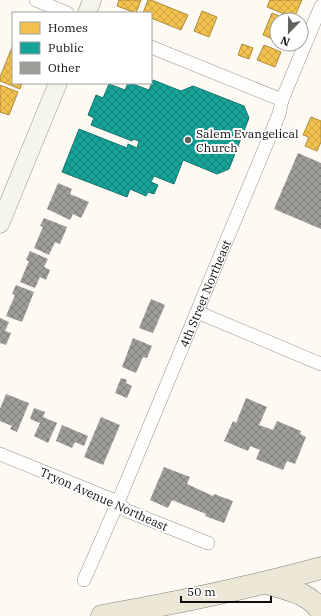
<svg xmlns="http://www.w3.org/2000/svg" width="321" height="616" font-family="'IBM Plex Serif',serif">
  <style>
    .homes { fill: url(#homes-cross-hatch); stroke: #ae8b3b }
    .public { fill: url(#public-cross-hatch); stroke: #14766f }
    .building { fill: url(#building-cross-hatch) }
    .lines { fill: none; stroke-linecap: round; stroke-linejoin: round }
    .minor-casing { stroke: #959491; stroke-width: 14 }
    .secondary-casing { stroke: #8c8b87; stroke-width: 19 }
    .trunk-casing { stroke: #82827e; stroke-width: 23 }
    .minor { stroke: #fffefd; stroke-width: 13 }
    .secondary { stroke: #f5f5ea; stroke-width: 18 }
    .trunk { stroke: #ece6d6; stroke-width: 22 }
    .poi-dot { fill: #61615e; stroke: #fff; stroke-width: 1.5 }
    .labels { text-anchor: middle; dominant-baseline: central; stroke-width: 4; stroke-linejoin: round; paint-order: stroke }
    .poi-label { font-size: 12px; fill: #0e0e0e; stroke: #fff; text-anchor: start }
    .street-label { font-size: 12px; fill: #0e0e0e; stroke: #fff }
  </style>
  <defs>
    <pattern id="homes-cross-hatch" width="8" height="8" patternUnits="userSpaceOnUse"><rect width="8" height="8" fill="#f2c14e"/><path d="M0 0l8 8M0 8l8-8" fill="none" stroke="#cea543"/></pattern>
    <pattern id="public-cross-hatch" width="8" height="8" patternUnits="userSpaceOnUse"><rect width="8" height="8" fill="#17a398"/><path d="M0 0l8 8M0 8l8-8" fill="none" stroke="#13837a"/></pattern>
    <pattern id="building-cross-hatch" width="8" height="8" patternUnits="userSpaceOnUse"><rect width="8" height="8" fill="#9f9d98"/><path d="M0 0l8 8M0 8l8-8" fill="none" stroke="#807e7a"/></pattern>
  </defs>
  <rect width="100%" height="100%" fill="#fcfaf2"/>
  <g class="homes">
    <path d="M 119,0 L 141,0 L 136,13 L 117,6 Z"/>
    <path d="M 148,0 L 151,0 L 188,15 L 181,30 L 151,18 L 151,13 L 143,13 Z"/>
    <path d="M 270,0 L 302,0 L 294,18 L 267,7 Z"/>
    <path d="M 202,11 L 217,17 L 209,37 L 194,31 Z"/>
    <path d="M 272,13 L 288,20 L 277,20 L 277,41 L 263,35 Z"/>
    <path d="M 242,44 L 253,48 L 249,59 L 238,55 Z"/>
    <path d="M 13,45 L 13,83 L 22,83 L 20,89 L 0,81 L 0,77 Z"/>
    <path d="M 264,45 L 281,52 L 275,67 L 257,60 Z"/>
    <path d="M 0,85 L 18,92 L 9,115 L 0,112 Z"/>
    <path d="M 311,117 L 321,121 L 321,142 L 317,151 L 305,146 L 309,137 L 303,135 Z"/>
  </g>
  <path class="public" d="M 153,80 L 181,91 L 193,86 L 244,106 L 249,118 L 229,169 L 217,174 L 183,160 L 174,184 L 154,176 L 151,182 L 158,185 L 154,194 L 148,192 L 146,196 L 130,189 L 127,197 L 62,172 L 79,129 L 127,148 L 128,144 L 137,148 L 139,141 L 133,139 L 132,141 L 91,125 L 94,118 L 88,115 L 96,95 L 103,98 L 109,84 L 125,90 L 128,83 L 130,83 L 149,90 Z"/>
  <g class="building">
    <path d="M 298,153 L 321,163 L 321,229 L 274,209 Z"/>
    <path d="M 58,183 L 72,189 L 70,194 L 89,202 L 81,218 L 73,214 L 70,220 L 47,209 Z"/>
    <path d="M 44,218 L 67,227 L 60,244 L 55,242 L 49,255 L 34,248 L 43,227 L 40,226 Z"/>
    <path d="M 30,251 L 48,259 L 44,267 L 50,270 L 46,280 L 40,277 L 35,288 L 20,282 L 29,261 L 26,260 Z"/>
    <path d="M 16,285 L 34,292 L 22,322 L 6,316 L 15,295 L 12,294 Z"/>
    <path d="M 151,299 L 165,305 L 153,333 L 139,328 Z"/>
    <path d="M 0,318 L 9,322 L 5,331 L 11,333 L 6,345 L 0,343 Z"/>
    <path d="M 133,338 L 152,346 L 147,358 L 143,357 L 136,373 L 122,367 Z"/>
    <path d="M 121,378 L 127,380 L 126,383 L 132,386 L 127,398 L 115,393 Z"/>
    <path d="M 6,394 L 29,403 L 17,432 L 10,429 L 12,426 L 0,421 L 0,409 Z"/>
    <path d="M 246,398 L 267,407 L 259,425 L 273,430 L 277,421 L 301,431 L 300,434 L 306,437 L 295,464 L 287,461 L 283,470 L 256,459 L 260,450 L 250,446 L 248,451 L 224,441 L 233,421 L 236,423 Z"/>
    <path d="M 34,408 L 45,412 L 43,417 L 57,423 L 48,443 L 34,436 L 40,423 L 30,419 Z"/>
    <path d="M 101,417 L 120,425 L 103,465 L 84,457 Z"/>
    <path d="M 62,425 L 88,436 L 84,446 L 75,442 L 72,448 L 56,441 Z"/>
    <path d="M 164,467 L 190,477 L 187,484 L 213,496 L 214,494 L 233,501 L 224,523 L 205,516 L 206,514 L 172,500 L 168,508 L 150,500 Z"/>
  </g>
  <g class="lines">
    <g class="minor-casing">
      <g id="minor">
        <path d="M 36,0 L 67,13"/>
        <path d="M 151,47 L 282,100"/>
        <path d="M 197,312 L 321,364"/>
        <path d="M 0,454 L 118,502 L 125,510 L 208,543"/>
        <path id="s1" d="M 84,580 L 118,502 L 279,114 L 282,100 L 321,6"/>
      </g>
    </g>
    <g class="secondary-casing">
      <g id="secondary">
        <path d="M 87,13 L 92,0"/>
        <path d="M 0,224 L 58,83"/>
      </g>
    </g>
    <g class="trunk-casing">
      <g id="trunk">
        <path d="M 267,583 C 286,589 311,593 321,612"/>
        <path d="M 102,616 C 177,603 248,588 321,568"/>
      </g>
    </g>
    <use href="#minor" class="minor"/>
    <use href="#secondary" class="secondary"/>
    <use href="#trunk" class="trunk"/>
  </g>
  <circle class="poi-dot" cx="188" cy="140" r="4"/>
  <g class="labels">
    <g class="poi-label">
      <text x="196" y="133">Salem Evangelical<tspan x="196" dy="14">Church</tspan></text>
    </g>
    <g class="street-label">
      <text stroke="none"><textPath href="#s1" startOffset="311">4th Street Northeast</textPath></text>
      <text transform="translate(104 499) rotate(24)">Tryon Avenue Northeast</text>
    </g>
  </g>
  <rect x="12" y="12" width="140" height="72" fill="#ffffff" stroke="#9f9f9f"/>
  <rect x="20" y="22" width="20" height="12" fill="#f2c14e" stroke="#9f9f9f"/>
  <text x="48" y="32" font-size="12" fill="#0e0e0e">Homes</text>
  <rect x="20" y="42" width="20" height="12" fill="#17a398" stroke="#9f9f9f"/>
  <text x="48" y="52" font-size="12" fill="#0e0e0e">Public</text>
  <rect x="20" y="62" width="20" height="12" fill="#9f9d98" stroke="#9f9f9f"/>
  <text x="48" y="72" font-size="12" fill="#0e0e0e">Other</text>
  <g transform="translate(289 32) rotate(202)"><circle r="19" fill="#ffffff" stroke="#9f9f9f"/>
  <path d="M0-3L7 15L0 10L-7 15Z" fill="#61615e"/>
  <text y="-6" font-size="11" font-weight="bold" text-anchor="middle" fill="#0e0e0e">N</text>
  </g>
  <path d="M181 596v6h90v-6" fill="none" stroke="#0e0e0e" stroke-width="2"/>
  <text x="187" y="596" font-size="12" fill="#0e0e0e" stroke="#ffffff" stroke-width="3" paint-order="stroke">50 m</text>
</svg>
